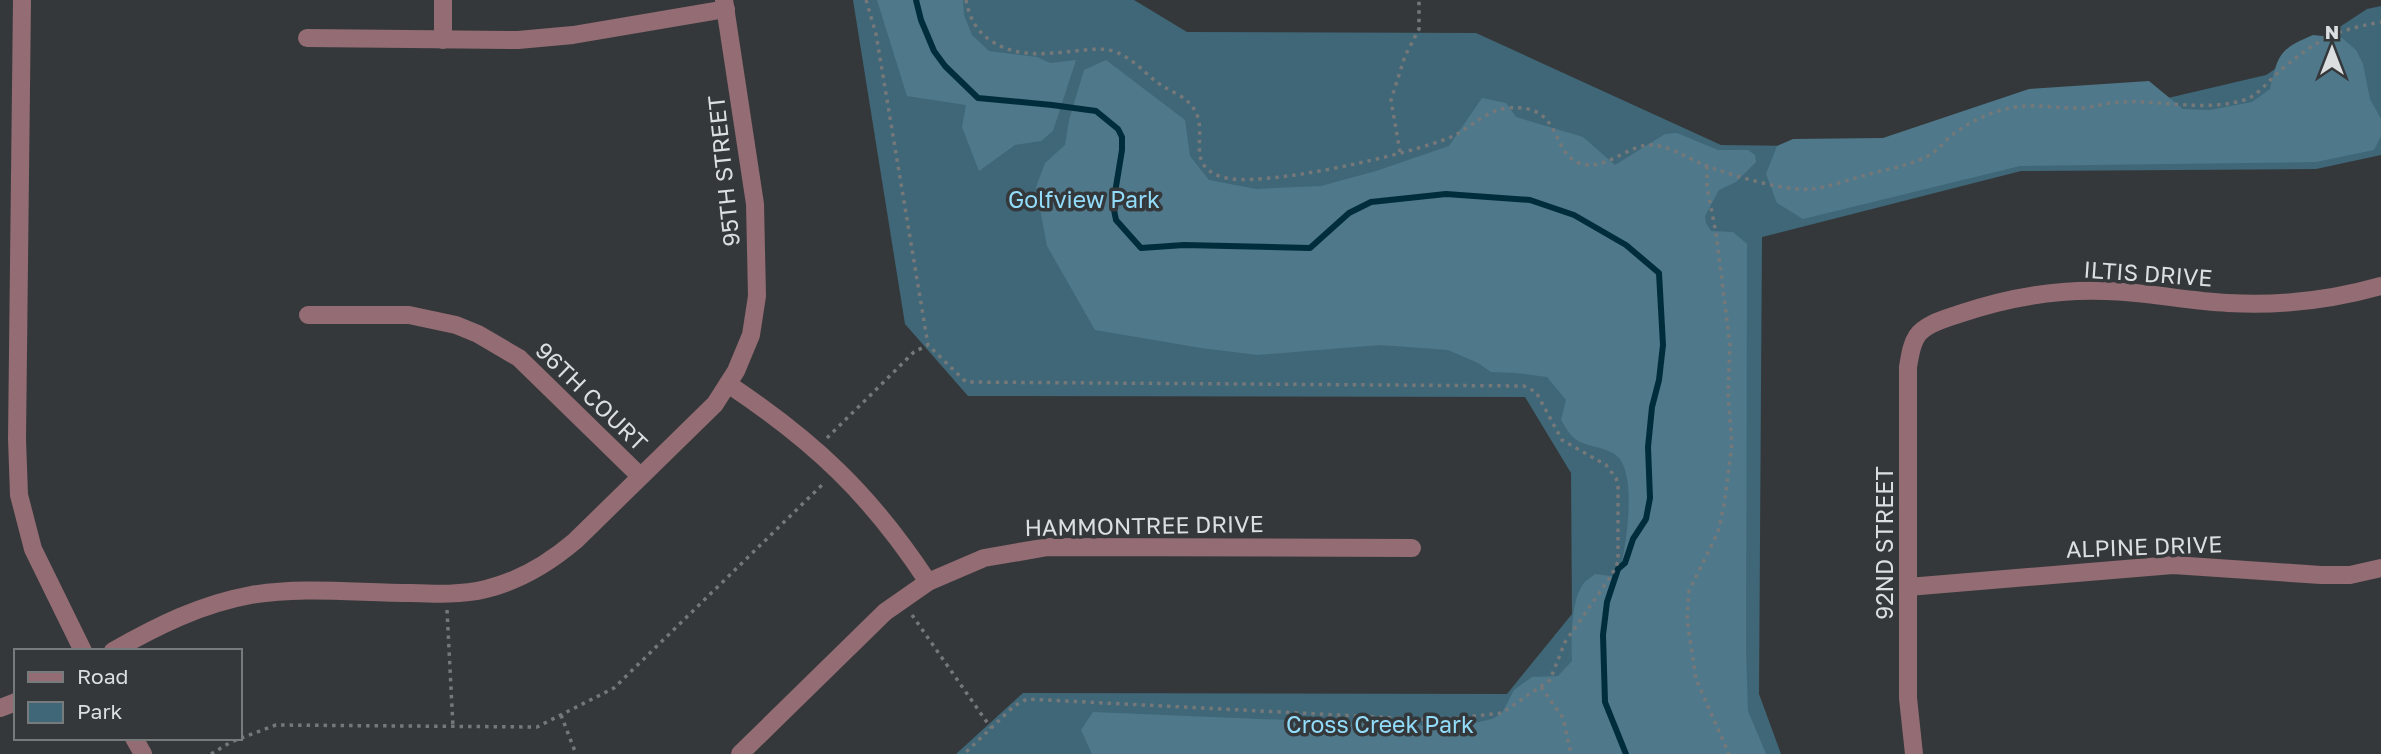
<svg xmlns="http://www.w3.org/2000/svg" width="2381" height="754" font-family="'Golos Text',sans-serif">
  <style>
    .green { fill: #3f6778 }
    .forest { fill: #4f798b }
    .lines { fill: none; stroke-linecap: round; stroke-linejoin: round }
    .stream { stroke: #002d3c; stroke-width: 6 }
    .path { stroke: #757879; stroke-width: 3.5; stroke-dasharray: 3.5 5; stroke-linecap: butt }
    .minor { stroke: #936c74; stroke-width: 18 }
    .labels { text-anchor: middle; dominant-baseline: central; stroke-width: 7; stroke-linejoin: round; paint-order: stroke }
    .street-label { font-size: 23px; fill: #dcdfe0; stroke: #35383a }
    .park-label { font-size: 23px; fill: #92dcfa; stroke: #35383a }
  </style>
  <rect width="100%" height="100%" fill="#35383a"/>
  <path class="green" d="M 853,0 L 1134,0 L 1187,32 L 1476,33 L 1721,145 L 1894,147 L 2168,98 L 2266,75 L 2367,9 L 2381,6 L 2381,155 L 2316,169 L 2021,171 L 1762,237 L 1759,694 L 1781,754 L 956,754 L 1023,693 L 1507,694 L 1572,614 L 1571,473 L 1525,397 L 968,396 L 905,324 Z"/>
  <g class="forest">
    <path d="M 877,0 L 963,0 L 964,15 L 972,35 L 989,51 L 1037,57 L 1050,63 L 1076,60 L 1053,131 L 1041,141 L 1015,145 L 979,171 L 962,127 L 966,105 L 907,96 Z"/>
    <path d="M 2313,35 L 2342,38 L 2356,50 L 2363,64 L 2370,99 L 2381,119 L 2381,136 L 2374,150 L 2316,162 L 2020,166 L 1803,219 L 1777,203 L 1766,174 L 1777,146 L 1793,139 L 1883,138 L 2029,89 L 2149,81 L 2183,109 L 2209,110 L 2252,102 L 2270,89 C 2278,55 2279,49 2313,35 Z"/>
    <path d="M 1106,60 L 1185,120 L 1190,156 L 1209,180 L 1256,189 L 1321,186 L 1376,171 L 1449,146 L 1482,98 L 1506,103 L 1516,117 L 1583,137 L 1615,165 L 1665,134 L 1677,133 L 1718,150 L 1748,150 L 1755,155 L 1756,162 L 1736,182 L 1719,190 L 1705,216 L 1706,223 L 1711,231 L 1733,232 L 1747,244 L 1746,652 L 1748,711 L 1766,754 L 1092,754 L 1081,730 L 1093,712 L 1457,727 L 1492,719 L 1502,713 L 1514,690 L 1532,677 L 1558,676 L 1572,661 C 1571,642 1571,602 1582,586 C 1584,581 1591,578 1595,574 L 1618,577 C 1626,551 1637,479 1619,458 C 1608,446 1586,448 1574,438 C 1569,434 1565,426 1561,420 L 1566,400 L 1547,377 L 1516,373 L 1491,372 L 1478,363 L 1448,350 L 1380,345 L 1258,355 L 1201,348 L 1095,330 L 1047,246 L 1036,187 L 1045,163 L 1065,145 L 1069,120 L 1084,70 Z"/>
  </g>
  <g class="lines">
    <path class="stream" d="M 916,0 L 921,20 L 934,51 L 945,66 L 978,98 L 1052,105 L 1096,111 L 1118,129 L 1122,137 L 1122,150 L 1113,205 L 1116,220 L 1141,248 L 1184,245 L 1310,248 L 1349,213 L 1371,202 L 1446,194 L 1530,200 L 1574,215 L 1626,245 L 1659,273 L 1663,345 L 1659,380 L 1652,407 L 1648,447 L 1650,498 L 1646,519 L 1633,539 L 1625,563 L 1618,569 L 1607,602 L 1603,635 L 1605,702 L 1626,754"/>
    <g class="path">
      <path d="M 866,0 L 876,34 L 928,345 L 966,382 L 1524,386 L 1536,392 L 1562,440 L 1606,465 L 1616,478 L 1618,486 L 1618,562 L 1611,576 L 1565,642 L 1550,680 L 1502,713 L 1436,720 L 1027,699 L 1014,706 L 964,754"/>
      <path d="M 966,0 C 969,16 976,31 990,40 C 1018,60 1052,53 1084,50 C 1095,49 1105,48 1116,52 C 1134,59 1146,75 1161,85 C 1172,92 1187,97 1194,109 C 1210,134 1183,164 1222,177 C 1261,189 1411,154 1451,137 C 1471,128 1486,110 1508,108 C 1563,103 1550,152 1579,163 C 1604,172 1625,147 1648,145 C 1666,144 1686,157 1702,164 C 1727,174 1785,192 1811,189 C 1829,187 1848,180 1866,175 C 1886,169 1909,166 1928,156 C 1938,151 1944,141 1952,135 C 1969,122 1990,112 2010,108 C 2033,103 2052,108 2075,108 C 2091,109 2106,102 2123,102 C 2162,100 2204,112 2244,100 C 2258,96 2269,80 2281,70 C 2316,40 2336,30 2381,22"/>
      <path d="M 1400,152 L 1391,100 L 1405,56 L 1419,29 L 1419,0"/>
      <path d="M 1707,166 L 1707,187 L 1716,233 L 1730,345 L 1728,394 L 1732,444 L 1724,505 L 1718,532 L 1689,591 L 1687,619 L 1696,679 L 1729,754"/>
      <path d="M 827,438 L 914,352 L 928,345"/>
      <path d="M 447,610 L 453,727"/>
      <path d="M 912,615 L 991,728"/>
      <path d="M 1541,687 L 1563,718 L 1571,754"/>
      <path d="M 561,715 L 576,754"/>
      <path d="M 211,754 L 231,742 L 276,725 L 537,727 L 614,688 L 824,483"/>
    </g>
    <g class="minor">
      <path d="M 22,0 L 17,439 L 19,495 L 33,549 L 83,651"/>
      <path d="M 307,38 L 518,40 L 573,35 L 726,9"/>
      <path d="M 443,40 L 443,0"/>
      <path d="M 308,315 L 409,315 L 456,325 L 478,334 L 519,358 L 640,476"/>
      <path d="M 728,384 C 815,442 871,495 928,582"/>
      <path d="M 1908,587 L 2173,565 L 2321,575 L 2350,575 L 2381,568"/>
      <path d="M 113,651 C 157,626 201,604 251,595 C 303,586 359,593 411,593 C 436,594 462,595 486,589 C 519,581 549,563 575,541 L 715,404 L 736,371 L 751,335 L 757,296 L 755,204 L 724,0"/>
      <path d="M 0,708 L 16,702"/>
      <path d="M 134,738 L 143,754"/>
      <path d="M 740,754 L 885,612 L 928,582 L 984,558 L 1048,547 L 1412,548"/>
      <path d="M 1914,754 L 1908,698 L 1908,367 C 1910,356 1911,345 1917,336 C 1925,324 1945,319 1959,314 C 2006,298 2055,289 2106,291 C 2147,292 2187,301 2228,303 C 2279,306 2332,300 2381,286"/>
    </g>
  </g>
  <g class="labels">
    <g class="street-label">
      <text transform="translate(723 171) rotate(-96)">95TH STREET</text>
      <text transform="translate(2148 273) rotate(4)">ILTIS DRIVE</text>
      <text transform="translate(592 396) rotate(44)">96TH COURT</text>
      <text transform="translate(1144 525) rotate(-1)">HAMMONTREE DRIVE</text>
      <text transform="translate(1884 543) rotate(-90)">92ND STREET</text>
      <text transform="translate(2144 546) rotate(-2)">ALPINE DRIVE</text>
    </g>
    <g class="park-label">
      <text x="1084" y="199">Golfview Park</text>
      <text x="1380" y="724">Cross Creek Park</text>
    </g>
  </g>
  <rect x="14" y="649" width="228" height="91" fill="#35383a" stroke="#787b7c" stroke-width="2"/>
  <rect x="28" y="672" width="35" height="10" fill="#936c74" stroke="#787b7c" stroke-width="2"/>
  <text x="77" y="684" font-size="21" fill="#dcdfe0">Road</text>
  <rect x="28" y="702" width="35" height="21" fill="#3f6778" stroke="#787b7c" stroke-width="2"/>
  <text x="77" y="719" font-size="21" fill="#dcdfe0">Park</text>
  <g transform="translate(2332 49)" stroke="#35383a" stroke-width="5" paint-order="stroke">
  <path d="M0-5L12 26L0 18L-12 26Z" fill="#dcdfe0"/>
  <text y="-10" font-size="19" font-weight="bold" text-anchor="middle" fill="#dcdfe0">N</text>
  </g>
</svg>
